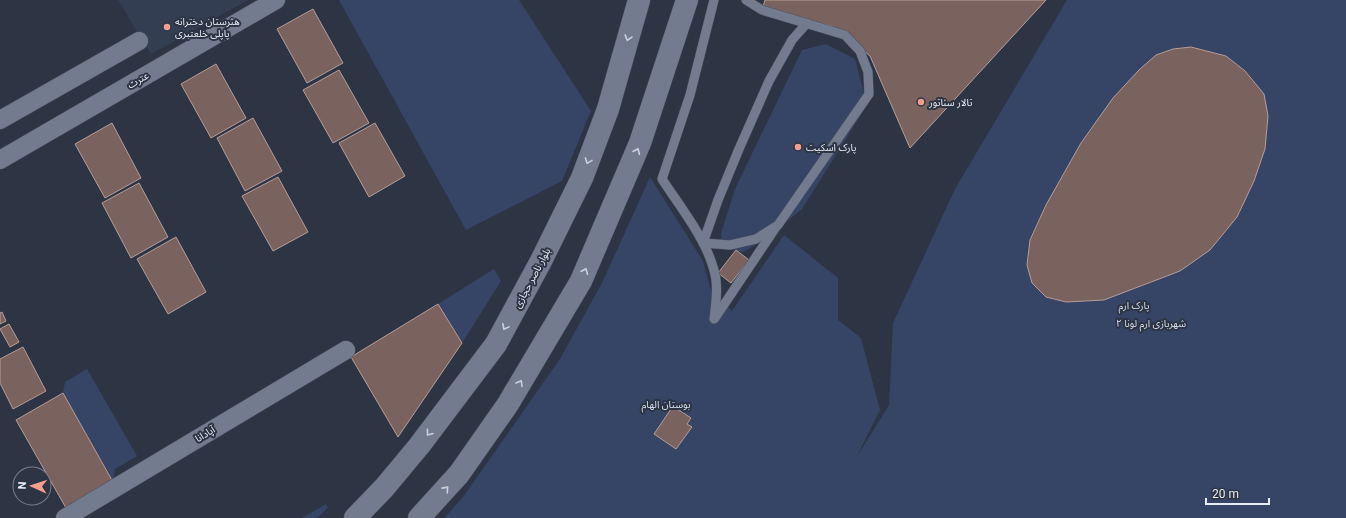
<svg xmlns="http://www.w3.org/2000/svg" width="1346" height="518" font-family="Roboto,'Noto Sans Arabic',sans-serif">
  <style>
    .built { fill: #343e53 }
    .green { fill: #364466 }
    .building { fill: #7a635f; stroke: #b69c98 }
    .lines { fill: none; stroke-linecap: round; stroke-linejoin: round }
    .service-casing { stroke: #4c5260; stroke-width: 10 }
    .minor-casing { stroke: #4c5260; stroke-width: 19 }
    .secondary-casing { stroke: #4c5260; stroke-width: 23 }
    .service { stroke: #737c8f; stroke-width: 9 }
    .minor { stroke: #737c8f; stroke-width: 18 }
    .secondary { stroke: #737c8f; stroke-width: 22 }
    .oneway { stroke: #cad0dd }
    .poi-dot { fill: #f59d8f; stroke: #2d3545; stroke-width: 1.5 }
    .labels { text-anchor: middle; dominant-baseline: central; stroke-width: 4; stroke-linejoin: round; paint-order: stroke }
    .poi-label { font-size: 10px; fill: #e7ecf7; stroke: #2d3545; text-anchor: start }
    .street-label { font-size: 10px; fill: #e7ecf7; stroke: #2d3545 }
    .park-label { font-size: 10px; fill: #d7dfef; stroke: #2d3545 }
  </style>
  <rect width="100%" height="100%" fill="#2d3545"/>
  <path class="built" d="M 118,0 L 248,0 L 151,54 Z"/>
  <g class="green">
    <path d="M 339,0 L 519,0 L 591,111 L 562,181 L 466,230 Z"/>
    <path d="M 1067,0 L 1346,0 L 1346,518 L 444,518 L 463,497 L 560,359 L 603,281 L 650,177 L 703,261 L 710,288 L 732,311 L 784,235 L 838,278 L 838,320 L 861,338 L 880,410 L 856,458 L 889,405 L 893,323 L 955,189 Z"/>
    <path d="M 826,44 L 855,59 L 867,105 L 802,209 L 764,240 L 743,252 L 723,248 L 721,233 L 735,189 L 802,50 Z"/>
    <path d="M 494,269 L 501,281 L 462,343 L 438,304 Z"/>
    <path d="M 87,369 L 137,456 L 115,469 L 113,482 L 63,393 L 65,382 Z"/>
    <path d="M 326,504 L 328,508 L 317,518 L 302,518 Z"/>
  </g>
  <g class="building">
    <path d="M 765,0 L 1046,0 L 910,148 L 870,56 L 832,26 L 762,10 Z"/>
    <path d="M 313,9 L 343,63 L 307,83 L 277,29 Z"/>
    <path d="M 1191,47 L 1226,56 L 1245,71 L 1264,94 L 1268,116 L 1265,149 L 1254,181 L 1237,217 L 1210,250 L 1180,271 L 1104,300 L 1066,302 L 1046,297 L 1032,283 L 1027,265 L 1030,240 L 1046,205 L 1081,143 L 1113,98 L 1139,70 L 1156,55 L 1173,49 Z"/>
    <path d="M 216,64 L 246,118 L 211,138 L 181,84 Z"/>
    <path d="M 339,70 L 369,123 L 333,143 L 303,90 Z"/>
    <path d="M 253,118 L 282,171 L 245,191 L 217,138 Z"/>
    <path d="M 112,123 L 141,178 L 105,198 L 75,144 Z"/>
    <path d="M 375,123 L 405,176 L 369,197 L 339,143 Z"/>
    <path d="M 278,177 L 308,232 L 273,251 L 242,196 Z"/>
    <path d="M 139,183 L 168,237 L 131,258 L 102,203 Z"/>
    <path d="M 176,237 L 206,292 L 168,314 L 137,259 Z"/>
    <path d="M 736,250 L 749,260 L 731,283 L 718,273 Z"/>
    <path d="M 438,304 L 462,343 L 398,437 L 351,357 Z"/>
    <path d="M 2,312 L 6,321 L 0,324 L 0,313 Z"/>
    <path d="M 9,324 L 19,342 L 10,347 L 0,329 Z"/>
    <path d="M 23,347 L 46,391 L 13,409 L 0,383 L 0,359 Z"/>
    <path d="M 63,393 L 113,482 L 66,508 L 16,420 Z"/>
    <path d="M 673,406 L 691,418 L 687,424 L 692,427 L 676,449 L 654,434 Z"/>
  </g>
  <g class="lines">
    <g class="service-casing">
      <g id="service">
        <path d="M 714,0 L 690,95 L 662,179 C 679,205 705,238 713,267 C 719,284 716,302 714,319"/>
        <path d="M 746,0 L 762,10 L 845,35 L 860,51 L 868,72 L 869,94 L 778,225 L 756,239 L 730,245 L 703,243 L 718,200 L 739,149 L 769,81 L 792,40 L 807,23"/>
        <path d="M 715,318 L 776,227"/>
      </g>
    </g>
    <g class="minor-casing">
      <g id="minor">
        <path d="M 0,120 L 139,41"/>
        <path d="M 0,160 L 276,0"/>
        <path d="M 65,518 L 346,350"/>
      </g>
    </g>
    <g class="secondary-casing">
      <g id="secondary">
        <path d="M 355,518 L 384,488 L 419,446 L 496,344 L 541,261 L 582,178 L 608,109 L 639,0"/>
        <path d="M 419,518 L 459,474 L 508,404 L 581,281 L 640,143 L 687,0"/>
      </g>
    </g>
    <use href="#service" class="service"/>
    <use href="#minor" class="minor"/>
    <use href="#secondary" class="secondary"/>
  </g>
  <defs><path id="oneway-chevron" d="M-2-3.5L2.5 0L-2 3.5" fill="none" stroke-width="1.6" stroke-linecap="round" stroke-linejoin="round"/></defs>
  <g class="oneway">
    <use href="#oneway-chevron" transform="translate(628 38) rotate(106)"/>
    <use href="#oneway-chevron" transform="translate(637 151) rotate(-67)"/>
    <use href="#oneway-chevron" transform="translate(588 161) rotate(110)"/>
    <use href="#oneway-chevron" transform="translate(585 271) rotate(-67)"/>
    <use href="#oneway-chevron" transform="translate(505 327) rotate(118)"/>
    <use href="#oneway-chevron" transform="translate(520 383) rotate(-60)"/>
    <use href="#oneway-chevron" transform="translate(429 433) rotate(127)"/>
    <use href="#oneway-chevron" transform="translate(446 489) rotate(-48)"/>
  </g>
  <g class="poi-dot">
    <circle cx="167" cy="27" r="4"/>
    <circle cx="921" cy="102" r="4"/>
    <circle cx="798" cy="147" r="4"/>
  </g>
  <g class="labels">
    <g class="poi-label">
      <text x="175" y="21">هنرستان دخترانه<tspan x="175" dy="12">پاپلی خلعتبری</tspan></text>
      <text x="929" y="102">تالار سناتور</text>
      <text x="806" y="147">پارک اسکیت</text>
    </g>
    <g class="street-label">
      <text transform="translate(138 80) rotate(-30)">عترت</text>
      <text transform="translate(532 278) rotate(-62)">بلوار ناصر حجازی</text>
      <text transform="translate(205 434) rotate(-31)">آپادانا</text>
    </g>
    <g class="park-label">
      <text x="1134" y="305">پارک ارم</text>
      <text x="1151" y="323">شهربازی ارم لونا ۲</text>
      <text x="666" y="404">بوستان الهام</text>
    </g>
  </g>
  <g transform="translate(32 486) rotate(273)"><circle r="19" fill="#2d3545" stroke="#777e8c"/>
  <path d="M0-3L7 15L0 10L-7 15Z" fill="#f59d8f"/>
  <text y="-6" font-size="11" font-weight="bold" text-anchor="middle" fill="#e7ecf7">N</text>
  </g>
  <path d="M1206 498v6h63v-6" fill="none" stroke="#e7ecf7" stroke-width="2"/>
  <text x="1212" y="498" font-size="12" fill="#e7ecf7" stroke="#2d3545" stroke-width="3" paint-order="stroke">20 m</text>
</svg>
